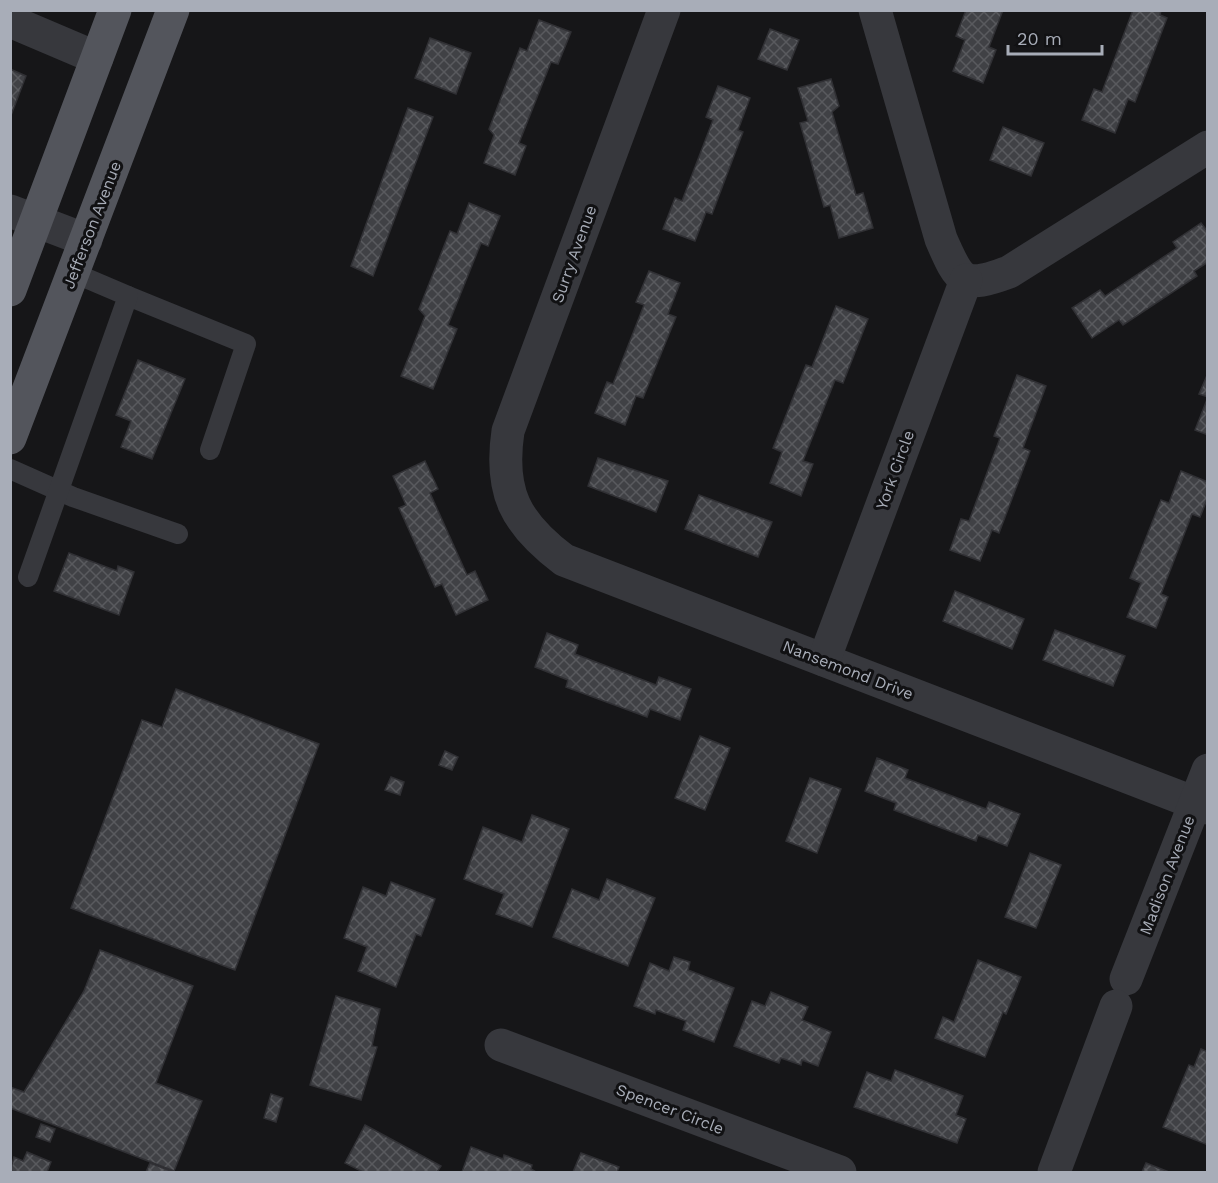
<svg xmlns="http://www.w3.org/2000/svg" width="1218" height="1183" font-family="'Work Sans',sans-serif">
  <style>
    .building { fill: url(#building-cross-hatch); stroke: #303034; stroke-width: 1.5 }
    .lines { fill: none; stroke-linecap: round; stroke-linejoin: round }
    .lane { stroke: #37383d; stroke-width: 20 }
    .street { stroke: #37383d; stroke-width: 33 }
    .primary { stroke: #53555c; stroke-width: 33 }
    .labels { text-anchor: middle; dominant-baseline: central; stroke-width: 6; stroke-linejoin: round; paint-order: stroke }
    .street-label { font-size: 16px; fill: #a8adb8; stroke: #111113 }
  </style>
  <defs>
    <pattern id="building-cross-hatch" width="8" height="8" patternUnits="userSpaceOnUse" patternTransform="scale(1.5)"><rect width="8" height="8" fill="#404145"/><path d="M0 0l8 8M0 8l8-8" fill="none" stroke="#595a5e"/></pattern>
  </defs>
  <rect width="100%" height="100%" fill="#161618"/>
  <g class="building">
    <path d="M 966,10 L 1003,10 L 989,47 L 996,50 L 983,83 L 953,71 L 965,40 L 956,36 Z"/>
    <path d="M 1133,10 L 1161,10 L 1160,15 L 1167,18 L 1135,102 L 1128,99 L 1115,133 L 1082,120 L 1094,89 L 1102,92 Z"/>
    <path d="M 539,20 L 571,32 L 558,64 L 551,62 L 519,143 L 526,146 L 515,175 L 484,163 L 494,135 L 489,129 L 520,48 L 527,51 Z"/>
    <path d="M 770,29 L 799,40 L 787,70 L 758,59 Z"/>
    <path d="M 430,38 L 471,53 L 456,94 L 415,78 Z"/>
    <path d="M 10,69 L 26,76 L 10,118 Z"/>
    <path d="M 831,79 L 839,106 L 832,112 L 856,195 L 863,193 L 873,228 L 839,238 L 830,205 L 824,207 L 800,123 L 808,121 L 798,88 Z"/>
    <path d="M 718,86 L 750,98 L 738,130 L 743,132 L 712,214 L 706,212 L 695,241 L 663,229 L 675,198 L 682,201 L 713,120 L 706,117 Z"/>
    <path d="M 408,108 L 433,117 L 373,276 L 351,266 Z"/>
    <path d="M 1003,127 L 1044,143 L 1031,176 L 990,160 Z"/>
    <path d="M 469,203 L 500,216 L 488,246 L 481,243 L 448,325 L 457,329 L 433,389 L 401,376 L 425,316 L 419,309 L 450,231 L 457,234 Z"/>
    <path d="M 1201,223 L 1208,232 L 1208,262 L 1194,271 L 1197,276 L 1123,325 L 1119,320 L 1092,338 L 1072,308 L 1100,290 L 1105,296 L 1177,248 L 1173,242 Z"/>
    <path d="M 649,271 L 680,283 L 668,314 L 676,317 L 643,398 L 636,396 L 625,425 L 595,413 L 607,382 L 613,384 L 644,305 L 636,302 Z"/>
    <path d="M 836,306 L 868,319 L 843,383 L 835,380 L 803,461 L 813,464 L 801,496 L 770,483 L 782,452 L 773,448 L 806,365 L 812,367 Z"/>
    <path d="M 138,360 L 185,379 L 152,459 L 121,447 L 131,421 L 116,415 Z"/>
    <path d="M 1208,373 L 1208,397 L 1199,394 Z"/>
    <path d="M 1017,375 L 1046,386 L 1023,448 L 1030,451 L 999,533 L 992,530 L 980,561 L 950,550 L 961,519 L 969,521 L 1000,438 L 994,436 Z"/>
    <path d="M 1208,397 L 1208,435 L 1195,430 Z"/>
    <path d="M 598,458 L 668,481 L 656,512 L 588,486 Z"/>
    <path d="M 425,461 L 438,489 L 430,493 L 467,575 L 475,571 L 488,600 L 456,615 L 442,584 L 435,587 L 399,508 L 406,505 L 393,476 Z"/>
    <path d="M 1181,471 L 1208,482 L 1208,497 L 1200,517 L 1192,514 L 1161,594 L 1168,597 L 1156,628 L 1127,617 L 1141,583 L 1130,578 L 1161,500 L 1169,503 Z"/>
    <path d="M 699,495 L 772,522 L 758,557 L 685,529 Z"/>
    <path d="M 69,553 L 117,571 L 118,566 L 134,572 L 119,615 L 54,591 Z"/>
    <path d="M 955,591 L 1024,619 L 1012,649 L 943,621 Z"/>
    <path d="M 1055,630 L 1125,656 L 1113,686 L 1043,660 Z"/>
    <path d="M 547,633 L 578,645 L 575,654 L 656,685 L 659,677 L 691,689 L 680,720 L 650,709 L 647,717 L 566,687 L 568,680 L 535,667 Z"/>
    <path d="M 176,689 L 319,744 L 235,970 L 71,908 L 142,720 L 162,727 Z"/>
    <path d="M 700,736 L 730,748 L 705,810 L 675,798 Z"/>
    <path d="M 445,751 L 458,757 L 452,770 L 439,765 Z"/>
    <path d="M 877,758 L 908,770 L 905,778 L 986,809 L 989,802 L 1020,814 L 1007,846 L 978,835 L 976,841 L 894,810 L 896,803 L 865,791 Z"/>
    <path d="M 391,777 L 404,782 L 400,795 L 385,790 Z"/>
    <path d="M 810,778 L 841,789 L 817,853 L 786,841 Z"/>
    <path d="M 532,815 L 569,829 L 532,927 L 496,914 L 504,894 L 464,879 L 483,827 L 522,842 Z"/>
    <path d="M 1030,853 L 1061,865 L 1036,928 L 1005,917 Z"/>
    <path d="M 607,879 L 655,898 L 628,966 L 553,937 L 572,889 L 599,900 Z"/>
    <path d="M 391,882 L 435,899 L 421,936 L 416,934 L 396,987 L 358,971 L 367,947 L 344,938 L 363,887 L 386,896 Z"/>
    <path d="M 100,950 L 193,986 L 156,1083 L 202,1101 L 174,1171 L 10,1108 L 10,1087 L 24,1092 L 84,991 Z"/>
    <path d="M 674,957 L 690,962 L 688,970 L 734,988 L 714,1042 L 683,1030 L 686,1021 L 656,1010 L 655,1014 L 634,1006 L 650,963 L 669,971 Z"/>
    <path d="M 978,960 L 1021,977 L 1006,1014 L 1003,1012 L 985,1057 L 935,1038 L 943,1017 L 954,1022 Z"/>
    <path d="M 771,992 L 808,1007 L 802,1020 L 831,1032 L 818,1066 L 802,1060 L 801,1065 L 781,1058 L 779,1063 L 734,1046 L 752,1001 L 765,1006 Z"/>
    <path d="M 336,996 L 380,1009 L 372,1046 L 377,1047 L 361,1100 L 310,1085 Z"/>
    <path d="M 1201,1049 L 1208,1052 L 1208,1145 L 1163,1127 L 1189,1065 L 1194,1067 Z"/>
    <path d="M 895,1070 L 963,1096 L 956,1115 L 966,1119 L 957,1143 L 854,1107 L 867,1072 L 891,1081 Z"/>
    <path d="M 271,1094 L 283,1098 L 276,1122 L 264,1118 Z"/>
    <path d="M 41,1124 L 55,1129 L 50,1142 L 36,1137 Z"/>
    <path d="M 365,1125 L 441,1166 L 437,1172 L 363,1172 L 345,1163 Z"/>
    <path d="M 471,1147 L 503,1159 L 504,1155 L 532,1165 L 531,1169 L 536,1172 L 462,1172 Z"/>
    <path d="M 27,1152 L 51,1162 L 47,1172 L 10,1172 L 14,1157 L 23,1161 Z"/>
    <path d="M 581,1153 L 619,1167 L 617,1172 L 573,1172 Z"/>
    <path d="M 150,1163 L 171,1171 L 170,1172 L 146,1172 Z"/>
    <path d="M 1146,1163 L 1169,1172 L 1142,1172 Z"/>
  </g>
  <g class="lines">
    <g class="lane">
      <path d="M 128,296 L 246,344 L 210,450"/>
      <path d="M 10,469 L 73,497 L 178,534"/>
      <path d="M 28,577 L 128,296 L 74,273"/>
    </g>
    <g class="street">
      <path d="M 664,10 L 508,431 C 499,492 515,523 564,560 L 1208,808"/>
      <path d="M 875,10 L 941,239 C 960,283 963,289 1009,272 L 1208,147"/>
      <path d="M 10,21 L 97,58"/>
      <path d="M 10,211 L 86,240"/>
      <path d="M 824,660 L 966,280"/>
      <path d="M 1126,979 L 1208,770"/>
      <path d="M 501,1045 L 840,1172"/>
      <path d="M 1054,1172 L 1116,1006"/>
    </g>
    <g class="primary">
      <path d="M 10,290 L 115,10"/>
      <path d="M 10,438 L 173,10"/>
    </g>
  </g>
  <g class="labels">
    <g class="street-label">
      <text transform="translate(92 225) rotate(-69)">Jefferson Avenue</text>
      <text transform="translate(574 254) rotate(-70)">Surry Avenue</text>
      <text transform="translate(895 470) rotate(-70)">York Circle</text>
      <text transform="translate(848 670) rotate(21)">Nansemond Drive</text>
      <text transform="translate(1167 875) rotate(-69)">Madison Avenue</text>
      <text transform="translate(670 1109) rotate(21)">Spencer Circle</text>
    </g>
  </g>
  <rect width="1218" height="1183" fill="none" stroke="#a8adb8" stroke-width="24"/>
  <path d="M1008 45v9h94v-9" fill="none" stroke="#a8adb8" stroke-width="3"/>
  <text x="1017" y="45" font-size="18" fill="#a8adb8" stroke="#111113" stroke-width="4.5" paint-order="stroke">20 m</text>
</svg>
